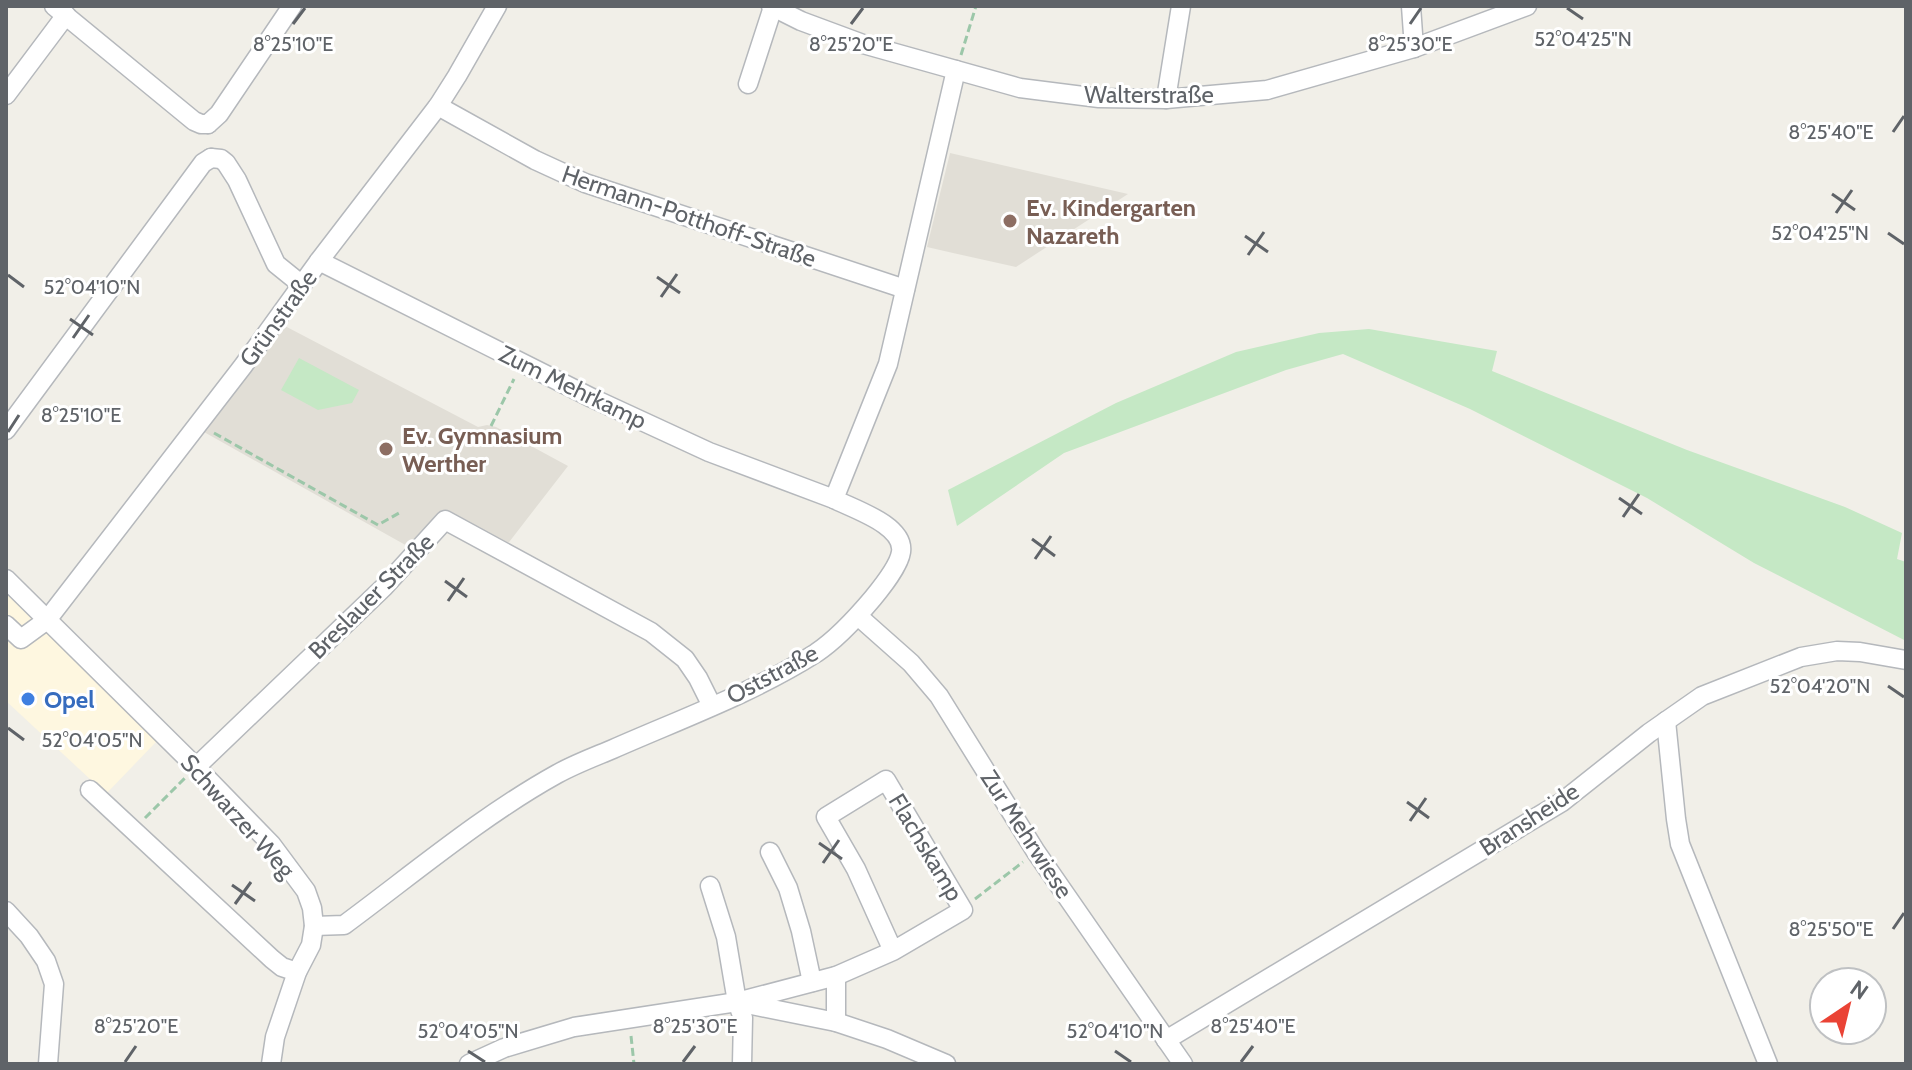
<svg xmlns="http://www.w3.org/2000/svg" width="1912" height="1070" font-family="Cabin,sans-serif">
  <style>
    .commercial { fill: #fef7e0 }
    .education { fill: #e1ded6 }
    .green { fill: #c5e8c5 }
    .lines { fill: none; stroke-linecap: round; stroke-linejoin: round }
    .minor-casing { stroke: #b5b8bc; stroke-width: 21 }
    .path { stroke: #9cc7a9; stroke-width: 3; stroke-dasharray: 8 4; stroke-linecap: butt }
    .minor { stroke: #fff; stroke-width: 18 }
    .ticks { fill: none; stroke: #5f6368; stroke-width: 3 }
    .education-dot { fill: #8d6e63; stroke: #fff; stroke-width: 3 }
    .shop-dot { fill: #3f7fe0; stroke: #fff; stroke-width: 3 }
    .labels { text-anchor: middle; dominant-baseline: central; stroke-width: 6; stroke-linejoin: round; paint-order: stroke }
    .street-label { font-size: 24px; fill: #5f6368; stroke: #fff }
    .education-label { font-size: 24px; font-weight: bold; fill: #785e54; stroke: #fff; text-anchor: start }
    .shop-label { font-size: 24px; font-weight: bold; fill: #366cbe; stroke: #fff; text-anchor: start }
    .ticks-label { font-size: 20px; text-anchor: middle; fill: #5f6368; stroke: #fff; stroke-width: 6; stroke-linejoin: round; paint-order: stroke }
  </style>
  <rect width="100%" height="100%" fill="#f1efe8"/>
  <path class="commercial" d="M 6,592 L 157,741 L 106,794 L 6,701 Z"/>
  <g class="education">
    <path d="M 950,153 L 1128,194 L 1016,267 L 953,253 L 927,247 Z"/>
    <path d="M 283,325 L 478,427 L 487,425 L 496,427 L 568,466 L 506,546 L 442,512 L 409,547 L 204,432 Z"/>
  </g>
  <g class="green">
    <path d="M 1369,329 L 1497,351 L 1492,371 L 1687,450 L 1845,507 L 1902,533 L 1897,559 L 1906,562 L 1906,641 L 1754,563 L 1647,498 L 1470,409 L 1343,354 L 1286,370 L 1064,453 L 957,526 L 948,490 L 1116,403 L 1236,352 L 1319,333 Z"/>
    <path d="M 299,358 L 359,390 L 352,403 L 318,410 L 281,390 Z"/>
  </g>
  <g class="lines">
    <g class="minor-casing">
      <g id="minor">
        <path d="M 54,6 L 194,121 L 201,124 L 208,124"/>
        <path d="M 771,6 L 801,21 L 863,44 L 1020,88 L 1099,98 L 1166,99 L 1267,90 L 1414,48 L 1527,6"/>
        <path d="M 1411,6 L 1414,48"/>
        <path d="M 748,84 L 773,7"/>
        <path d="M 6,95 L 66,15"/>
        <path d="M 1166,99 L 1181,6"/>
        <path d="M 438,106 L 535,160 L 585,183 L 905,289"/>
        <path d="M 208,124 L 219,114 L 292,6"/>
        <path d="M 211,158 L 221,159 L 226,163 L 237,180 L 276,264 L 302,285"/>
        <path d="M 319,261 L 592,398 L 709,452 L 834,499"/>
        <path d="M 6,430 L 203,163 L 211,158"/>
        <path d="M 6,579 L 196,767 L 271,844 L 306,891 L 312,908 L 314,926 L 311,945 L 297,972 L 275,1037 L 271,1064"/>
        <path d="M 858,616 L 911,663 L 939,696 L 1036,852 L 1183,1064"/>
        <path d="M 6,625 L 21,639 L 47,620 L 243,366 L 319,261 L 438,106 L 457,76 L 497,6"/>
        <path d="M 1666,721 L 1676,819 L 1680,844 L 1768,1064"/>
        <path d="M 196,767 L 384,587 L 445,520 L 651,632 L 685,659 L 698,678 L 712,706"/>
        <path d="M 90,790 L 272,959 L 282,967 L 297,972"/>
        <path d="M 770,852 L 788,888 L 801,931 L 812,982"/>
        <path d="M 710,886 L 726,937 L 737,1002 L 743,1018 L 742,1064"/>
        <path d="M 6,911 L 29,936 L 46,961 L 54,984 L 48,1064"/>
        <path d="M 314,926 L 344,925 C 413,874 483,815 557,774 C 575,764 594,757 613,749 C 681,719 753,693 816,653 C 837,639 857,617 873,598 C 882,587 899,566 901,552 C 905,525 853,509 834,499 L 888,364 L 956,70"/>
        <path d="M 737,1002 L 836,976 L 893,951 L 963,910 L 886,780 L 826,817 L 856,869 L 893,951"/>
        <path d="M 836,1022 L 836,976"/>
        <path d="M 1166,1040 L 1562,802 L 1649,733 L 1702,696 L 1801,657 L 1837,651 L 1860,652 L 1906,660"/>
        <path d="M 469,1064 L 504,1048 L 574,1027 L 737,1002 L 836,1022 L 887,1039 L 946,1064"/>
      </g>
    </g>
    <g class="path">
      <path d="M 961,55 L 976,6"/>
      <path d="M 491,426 L 514,379"/>
      <path d="M 214,433 L 378,525 L 399,513"/>
      <path d="M 145,818 L 185,778"/>
      <path d="M 975,899 L 1023,862"/>
      <path d="M 631,1036 L 634,1064"/>
    </g>
    <use href="#minor" class="minor"/>
  </g>
  <path class="ticks" d="M 1567,8 L 1583,19M 293,24 L 305,8M 851,24 L 863,8M 1410,24 L 1421,8M 1893,132 L 1904,116M 1832,194 L 1855,210M 1836,213 L 1852,190M 1888,233 L 1904,244M 1245,236 L 1268,252M 1248,255 L 1264,232M 8,275 L 24,287M 657,277 L 680,293M 661,297 L 677,274M 70,319 L 93,335M 73,338 L 89,315M 8,432 L 19,415M 1619,498 L 1642,514M 1623,517 L 1639,494M 1032,539 L 1055,556M 1035,559 L 1051,536M 445,581 L 467,597M 448,601 L 464,578M 1888,686 L 1904,697M 8,728 L 24,740M 1407,802 L 1429,818M 1410,821 L 1426,798M 819,843 L 842,859M 823,863 L 839,840M 232,885 L 255,901M 235,904 L 251,882M 1893,929 L 1904,913M 468,1051 L 485,1062M 1115,1051 L 1131,1062M 125,1062 L 136,1046M 683,1062 L 695,1046M 1241,1062 L 1253,1046"/>
  <g class="education-dot">
    <circle cx="1010" cy="221" r="8"/>
    <circle cx="386" cy="449" r="8"/>
  </g>
  <circle class="shop-dot" cx="28" cy="699" r="8"/>
  <g class="labels">
    <g class="street-label">
      <text x="1149" y="94">Walterstraße</text>
      <text transform="translate(689 216) rotate(19)">Hermann-Potthoff-Straße</text>
      <text transform="translate(278 318) rotate(-54)">Grünstraße</text>
      <text transform="translate(573 387) rotate(26)">Zum Mehrkamp</text>
      <text transform="translate(371 596) rotate(-45)">Breslauer Straße</text>
      <text transform="translate(772 674) rotate(-28)">Oststraße</text>
      <text transform="translate(238 816) rotate(48)">Schwarzer Weg</text>
      <text transform="translate(1529 819) rotate(-33)">Bransheide</text>
      <text transform="translate(1027 834) rotate(57)">Zur Mehrwiese</text>
      <text transform="translate(926 847) rotate(59)">Flachskamp</text>
    </g>
    <g class="education-label">
      <text x="1026" y="207">Ev. Kindergarten<tspan x="1026" dy="28">Nazareth</tspan></text>
      <text x="402" y="435">Ev. Gymnasium<tspan x="402" dy="28">Werther</tspan></text>
    </g>
    <g class="shop-label">
      <text x="44" y="699">Opel</text>
    </g>
  </g>
  <g class="ticks-label">
    <text x="1583" y="46">52°04'25"N</text>
    <text x="293" y="51">8°25'10"E</text>
    <text x="851" y="51">8°25'20"E</text>
    <text x="1410" y="51">8°25'30"E</text>
    <text x="1831" y="139">8°25'40"E</text>
    <text x="1820" y="240">52°04'25"N</text>
    <text x="92" y="294">52°04'10"N</text>
    <text x="81" y="422">8°25'10"E</text>
    <text x="1820" y="693">52°04'20"N</text>
    <text x="92" y="747">52°04'05"N</text>
    <text x="1831" y="936">8°25'50"E</text>
    <text x="136" y="1033">8°25'20"E</text>
    <text x="695" y="1033">8°25'30"E</text>
    <text x="1253" y="1033">8°25'40"E</text>
    <text x="468" y="1038">52°04'05"N</text>
    <text x="1115" y="1038">52°04'10"N</text>
  </g>
  <rect width="1912" height="1070" fill="none" stroke="#5f6368" stroke-width="16"/>
  <g transform="translate(1848 1006) rotate(35)"><circle r="38" fill="#ffffff" stroke="#bfc1c3" stroke-width="2"/>
  <path d="M0-6L14 30L0 20L-14 30Z" fill="#ea4335"/>
  <text y="-12" font-size="22" font-weight="bold" text-anchor="middle" fill="#5f6368">N</text>
  </g>
</svg>
